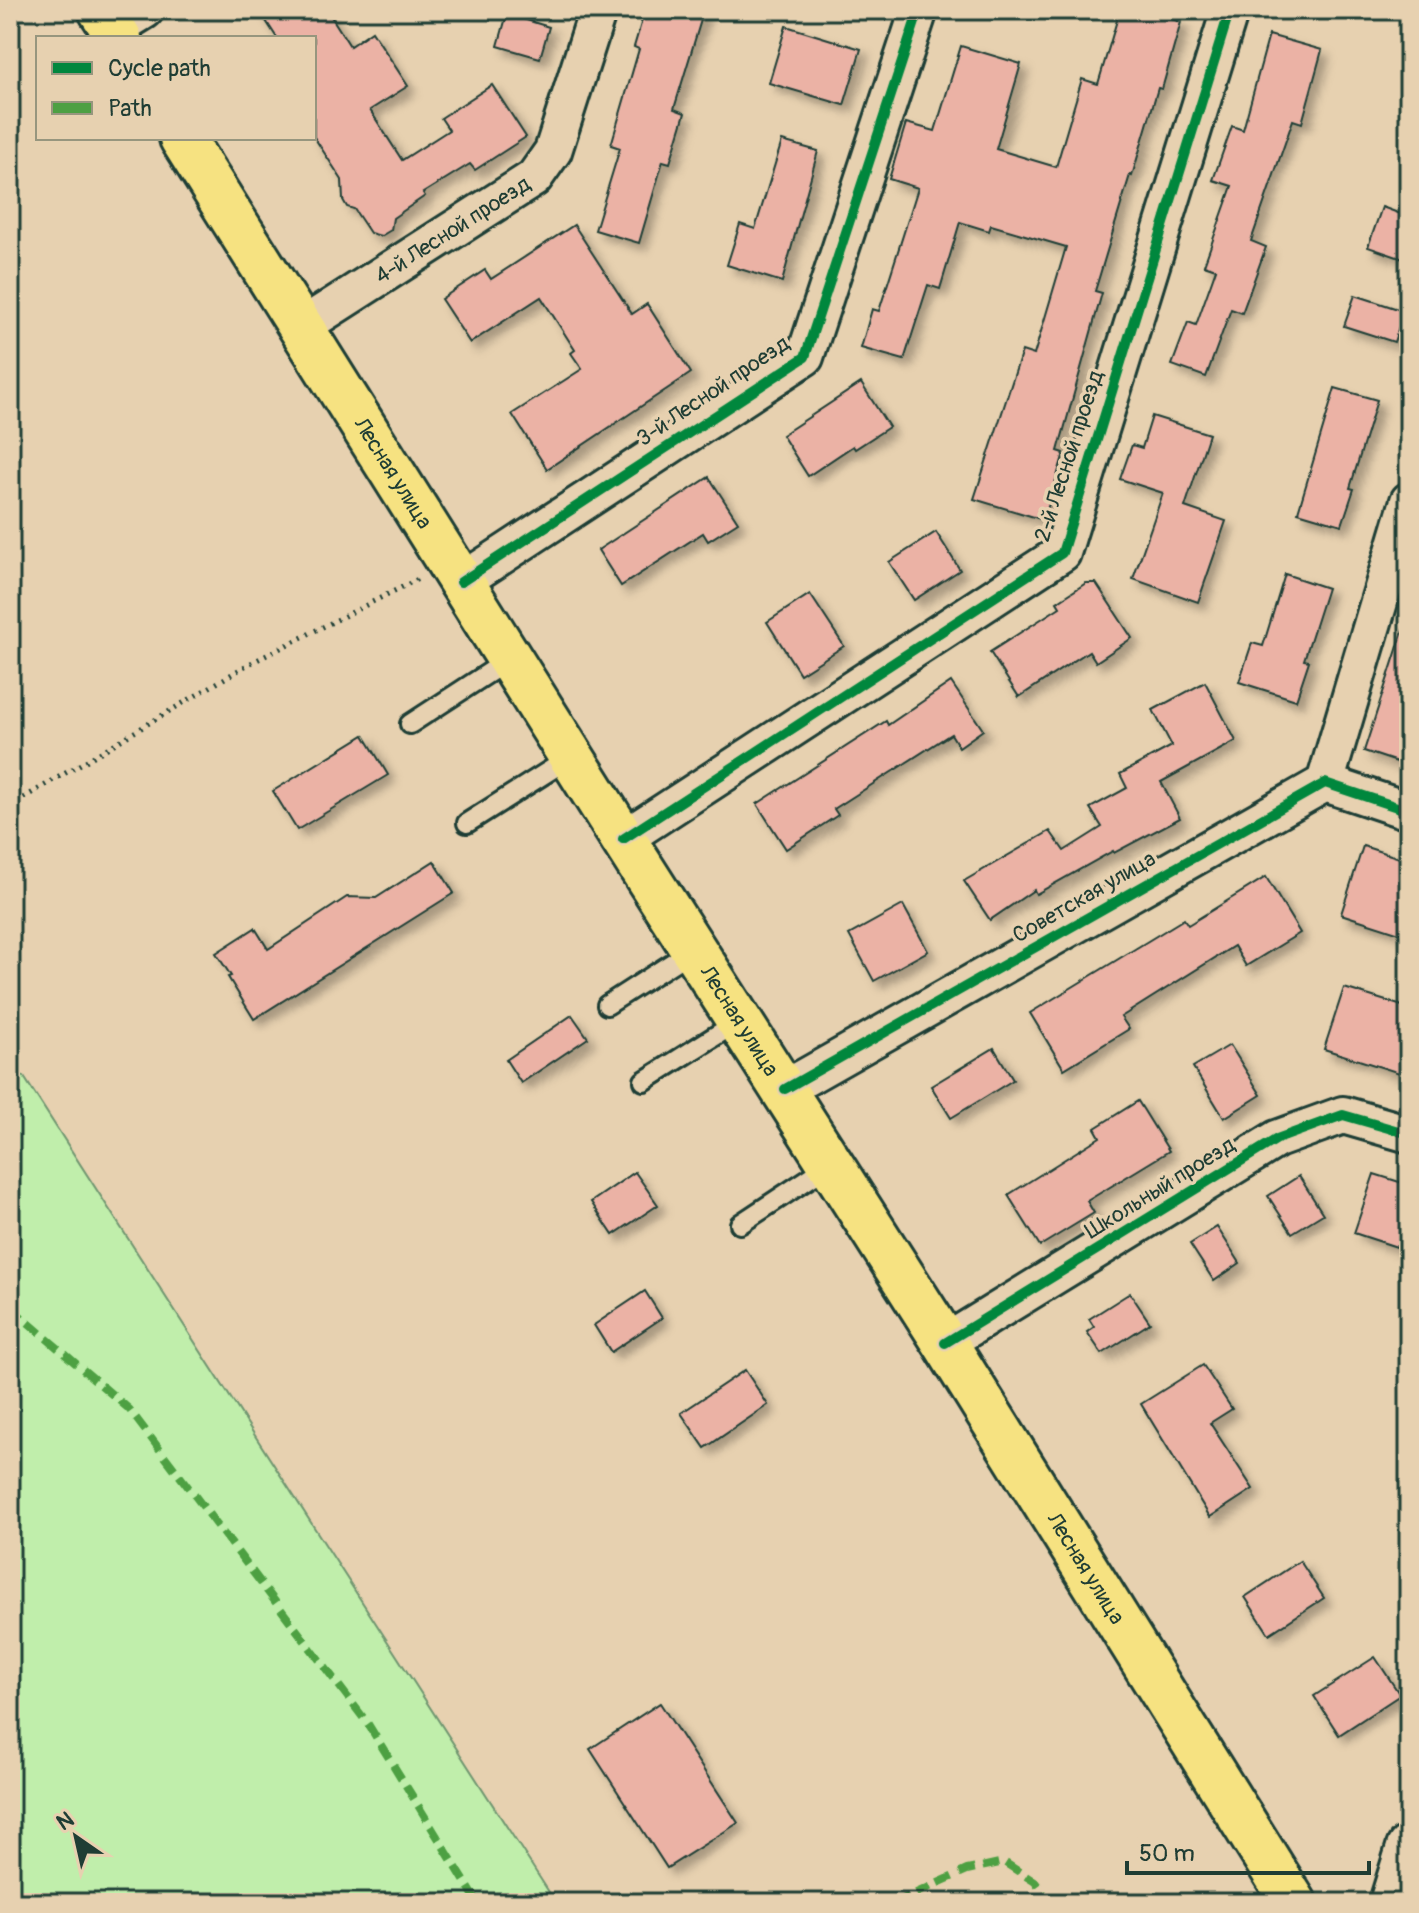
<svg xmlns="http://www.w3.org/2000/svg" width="1419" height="1913" font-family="Pangolin,sans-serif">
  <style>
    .green { fill: #c0eeab; stroke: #709670; stroke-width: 2 }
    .building { fill: #ebb2a5; stroke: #1f3d34; stroke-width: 2; filter: url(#shadow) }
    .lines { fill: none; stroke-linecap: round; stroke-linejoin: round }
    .lane-casing { stroke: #1f3d34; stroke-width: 24 }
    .street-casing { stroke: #1f3d34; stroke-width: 42 }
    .secondary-casing { stroke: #1f3d34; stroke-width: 50 }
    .primary-casing { stroke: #1f3d34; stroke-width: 50 }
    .path { stroke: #1f3d34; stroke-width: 5; stroke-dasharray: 2 6; stroke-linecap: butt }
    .lane { stroke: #e7d1b0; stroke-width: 18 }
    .street { stroke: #e7d1b0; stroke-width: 36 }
    .secondary { stroke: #e7d1b0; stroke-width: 44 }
    .primary { stroke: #f6e281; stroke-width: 44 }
    .quiet { stroke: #4da043; stroke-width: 8; stroke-dasharray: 16 8; stroke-linecap: butt }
    .cycleway-casing { stroke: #e7d1b0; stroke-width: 15 }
    .cycleway { stroke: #00873e; stroke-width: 10 }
    .labels { text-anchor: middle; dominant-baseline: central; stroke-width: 7; stroke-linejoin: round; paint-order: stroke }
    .street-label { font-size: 22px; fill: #1f3d34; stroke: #e7d1b0 }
  </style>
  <defs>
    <filter id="shadow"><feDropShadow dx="7" dy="7" stdDeviation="4" flood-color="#0004"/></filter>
  </defs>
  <rect width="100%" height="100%" fill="#e7d1b0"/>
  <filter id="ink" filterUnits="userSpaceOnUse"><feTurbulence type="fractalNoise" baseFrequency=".0125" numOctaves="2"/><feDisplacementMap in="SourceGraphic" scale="16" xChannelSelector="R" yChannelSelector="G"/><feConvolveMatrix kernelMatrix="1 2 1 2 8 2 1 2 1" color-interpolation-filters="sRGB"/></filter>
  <g filter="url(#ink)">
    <path class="green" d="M 10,1065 L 24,1077 L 556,1903 L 10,1903 Z"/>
    <g class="building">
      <path d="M 259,10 L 327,10 L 350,46 L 372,31 L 408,86 L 370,110 L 402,160 L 449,130 L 441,118 L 492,85 L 526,137 L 475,170 L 470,164 L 423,193 L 425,196 L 393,218 L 391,230 L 381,236 L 370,233 L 354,209 L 347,207 L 343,200 L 342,180 L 314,137 L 314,38 L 277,38 Z"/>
      <path d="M 645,10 L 704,10 L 674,109 L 685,113 L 670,163 L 663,161 L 639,243 L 595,230 L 620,148 L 611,145 L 639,49 L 634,47 Z"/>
      <path d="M 1120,10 L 1142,10 L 1181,22 L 1162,89 L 1158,88 L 1132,176 L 1130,175 L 1095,291 L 1102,293 L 1058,451 L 1064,453 L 1044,520 L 974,499 L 1022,351 L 1034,355 L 1066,247 L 991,225 L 989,231 L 960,222 L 940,289 L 928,285 L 904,360 L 861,348 L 872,309 L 879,311 L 918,188 L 889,179 L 906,123 L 935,131 L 961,46 L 1021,64 L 996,149 L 1056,167 L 1082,79 L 1098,84 Z"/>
      <path d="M 507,14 L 549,27 L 540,58 L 498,46 Z"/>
      <path d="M 786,26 L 861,49 L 844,105 L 769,83 Z"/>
      <path d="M 1269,35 L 1322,50 L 1302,123 L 1293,120 L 1251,241 L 1266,247 L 1242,313 L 1231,309 L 1206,377 L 1172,365 L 1188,322 L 1196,325 L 1216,269 L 1204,265 L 1232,186 L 1213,180 L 1232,126 L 1243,130 Z"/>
      <path d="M 782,141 L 818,151 L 782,282 L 727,265 L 740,224 L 755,229 Z"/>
      <path d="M 1382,207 L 1409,217 L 1409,261 L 1368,247 Z"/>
      <path d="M 574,225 L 632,314 L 647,304 L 691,373 L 547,469 L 512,414 L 582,369 L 571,353 L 575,350 L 541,297 L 470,343 L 441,299 L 485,270 L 491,279 Z"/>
      <path d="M 1355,295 L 1404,311 L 1394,342 L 1344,326 Z"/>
      <path d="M 861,383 L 889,427 L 855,449 L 853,446 L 808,476 L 782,435 Z"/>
      <path d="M 1335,388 L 1377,400 L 1350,488 L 1354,489 L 1342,525 L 1298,512 Z"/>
      <path d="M 1152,416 L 1209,434 L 1185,507 L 1226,521 L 1198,602 L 1133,579 L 1163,493 L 1120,479 L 1132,445 L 1142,448 Z"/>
      <path d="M 709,477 L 738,522 L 708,541 L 703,533 L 621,586 L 598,550 Z"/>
      <path d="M 936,532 L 960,570 L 914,600 L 889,562 Z"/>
      <path d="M 1285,574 L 1327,588 L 1304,660 L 1309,661 L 1296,700 L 1239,682 L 1252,643 L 1263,646 Z"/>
      <path d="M 1086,583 L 1096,583 L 1132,638 L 1096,662 L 1089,651 L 1019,697 L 990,652 L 1060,607 L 1057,602 Z"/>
      <path d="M 810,594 L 844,646 L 800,674 L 767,622 Z"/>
      <path d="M 1404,628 L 1409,629 L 1409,766 L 1364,751 Z"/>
      <path d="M 951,682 L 983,730 L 959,747 L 951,734 L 834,809 L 838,815 L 786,849 L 757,804 L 886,721 L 888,725 Z"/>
      <path d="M 1205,682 L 1236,741 L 1161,782 L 1180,818 L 1114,853 L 1113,851 L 1036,894 L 1034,890 L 990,920 L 964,881 L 1050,831 L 1064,851 L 1102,827 L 1090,808 L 1127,788 L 1120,774 L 1172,746 L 1153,710 Z"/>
      <path d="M 364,735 L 388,775 L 297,830 L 273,791 Z"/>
      <path d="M 1363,846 L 1409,861 L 1409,936 L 1341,914 Z"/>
      <path d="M 434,861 L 454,893 L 254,1019 L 228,977 L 231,976 L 216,953 L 255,928 L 268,949 L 347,897 L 376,898 Z"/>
      <path d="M 1266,877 L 1300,933 L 1246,966 L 1234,946 L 1121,1017 L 1129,1029 L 1064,1069 L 1030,1013 L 1184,919 L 1188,925 Z"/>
      <path d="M 903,905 L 928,951 L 874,981 L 849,935 Z"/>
      <path d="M 1344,988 L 1409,1008 L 1409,1076 L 1324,1049 Z"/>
      <path d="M 572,1015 L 588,1038 L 521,1083 L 506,1060 Z"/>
      <path d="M 1230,1045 L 1261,1095 L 1224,1118 L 1193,1067 Z"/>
      <path d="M 994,1048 L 1013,1080 L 951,1118 L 931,1086 Z"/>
      <path d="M 1138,1101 L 1169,1151 L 1087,1201 L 1094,1213 L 1040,1246 L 1008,1195 L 1100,1137 L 1095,1128 Z"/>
      <path d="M 635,1172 L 658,1205 L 613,1235 L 591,1202 Z"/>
      <path d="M 1374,1174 L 1409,1185 L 1409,1251 L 1354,1233 Z"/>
      <path d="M 1299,1176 L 1323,1214 L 1292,1233 L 1268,1196 Z"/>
      <path d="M 1217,1227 L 1240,1263 L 1214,1281 L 1190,1244 Z"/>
      <path d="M 645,1291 L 662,1318 L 611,1352 L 594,1325 Z"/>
      <path d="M 1130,1293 L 1150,1323 L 1102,1354 L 1087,1332 L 1094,1327 L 1089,1319 Z"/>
      <path d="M 1203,1365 L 1232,1409 L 1210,1423 L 1253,1489 L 1210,1517 L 1141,1404 Z"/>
      <path d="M 745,1370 L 768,1405 L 705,1448 L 681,1413 Z"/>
      <path d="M 1300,1561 L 1324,1598 L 1269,1634 L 1245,1597 Z"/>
      <path d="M 1375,1657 L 1400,1695 L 1339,1735 L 1314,1696 Z"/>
      <path d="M 660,1703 L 738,1823 L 667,1868 L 590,1749 Z"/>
    </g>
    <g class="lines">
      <g class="lane-casing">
        <g id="lane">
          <path d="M 410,724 L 510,659"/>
          <path d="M 467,823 L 571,757"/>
          <path d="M 607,1005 L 694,949"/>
          <path d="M 644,1081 L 739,1021"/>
          <path d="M 740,1224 L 831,1164"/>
        </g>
      </g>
      <g class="street-casing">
        <g id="street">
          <path d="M 114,29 L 145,10"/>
          <path id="s1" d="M 301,327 L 534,178 L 553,151 L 598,10"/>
          <path d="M 461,582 L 805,357 L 919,10"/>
          <path d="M 1325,783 L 1409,501"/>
          <path d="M 623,839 L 1062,553 L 1230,10"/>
          <path d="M 785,1089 L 1325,783 L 1409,811"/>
          <path d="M 945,1343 L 1277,1139 L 1343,1115 L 1409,1134"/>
        </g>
      </g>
      <g class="secondary-casing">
        <path id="secondary" d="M 1392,1903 L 1409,1848"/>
      </g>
      <g class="primary-casing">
        <g id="primary">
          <path d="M 101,10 L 119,38"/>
          <path id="s2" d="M 182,138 L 623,839 L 945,1343 L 1294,1903"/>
        </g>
      </g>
      <path class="path" d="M 10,806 L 247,665 L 418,579"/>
      <use href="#lane" class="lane"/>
      <use href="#street" class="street"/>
      <use href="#secondary" class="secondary"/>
      <use href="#primary" class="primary"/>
      <g class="quiet">
        <path d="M 10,1307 L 129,1409 L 368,1724 L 478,1903"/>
        <path d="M 10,1901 L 11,1903"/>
        <path d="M 894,1903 L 967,1870 L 1004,1862 L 1035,1882 L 1050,1903"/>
      </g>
      <g class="cycleway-casing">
        <g id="cycleway">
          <path d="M 461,582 L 805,357 L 919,10"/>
          <path d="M 623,839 L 1062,553 L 1230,10"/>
          <path d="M 785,1089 L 1325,783 L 1409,811"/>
          <path d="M 945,1343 L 1277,1139 L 1343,1115 L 1409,1134"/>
        </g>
      </g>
      <use href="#cycleway" class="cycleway"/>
    </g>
  </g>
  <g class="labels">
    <g class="street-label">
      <text stroke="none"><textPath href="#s1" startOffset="180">4-й Лесной проезд</textPath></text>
      <text transform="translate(713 391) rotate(-34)">3-й Лесной проезд</text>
      <text transform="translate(1069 456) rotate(-72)">2-й Лесной проезд</text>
      <text stroke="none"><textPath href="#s2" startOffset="396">Лесная улица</textPath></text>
      <text transform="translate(1084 897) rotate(-30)">Советская улица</text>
      <text stroke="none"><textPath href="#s2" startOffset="1044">Лесная улица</textPath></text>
      <text transform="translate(1160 1188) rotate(-32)">Школьный проезд</text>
      <text stroke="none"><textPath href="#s2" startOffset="1692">Лесная улица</textPath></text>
    </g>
  </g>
  <rect width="1419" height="1913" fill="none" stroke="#e7d1b0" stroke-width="40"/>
  <rect x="20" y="20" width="1379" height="1873" fill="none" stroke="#1f3d34" stroke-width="3" filter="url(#ink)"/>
  <rect x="36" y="36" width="280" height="104" fill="#e7d1b0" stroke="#97967e" stroke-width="2"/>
  <rect x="52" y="62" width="40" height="12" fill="#00873e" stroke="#97967e" stroke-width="2"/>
  <text x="108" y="76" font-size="24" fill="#1f3d34">Cycle path</text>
  <rect x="52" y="102" width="40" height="12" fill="#4da043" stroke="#97967e" stroke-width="2"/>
  <text x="108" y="116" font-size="24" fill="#1f3d34">Path</text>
  <g transform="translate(76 1837) rotate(326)" stroke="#e7d1b0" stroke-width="6" paint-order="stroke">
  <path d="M0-6L14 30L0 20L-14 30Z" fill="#1f3d34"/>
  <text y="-12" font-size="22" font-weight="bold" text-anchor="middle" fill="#1f3d34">N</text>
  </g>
  <path d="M1127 1861v12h242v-12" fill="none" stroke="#1f3d34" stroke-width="4"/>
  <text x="1139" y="1861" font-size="24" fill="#1f3d34" stroke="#e7d1b0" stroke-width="6" paint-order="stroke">50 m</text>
</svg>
